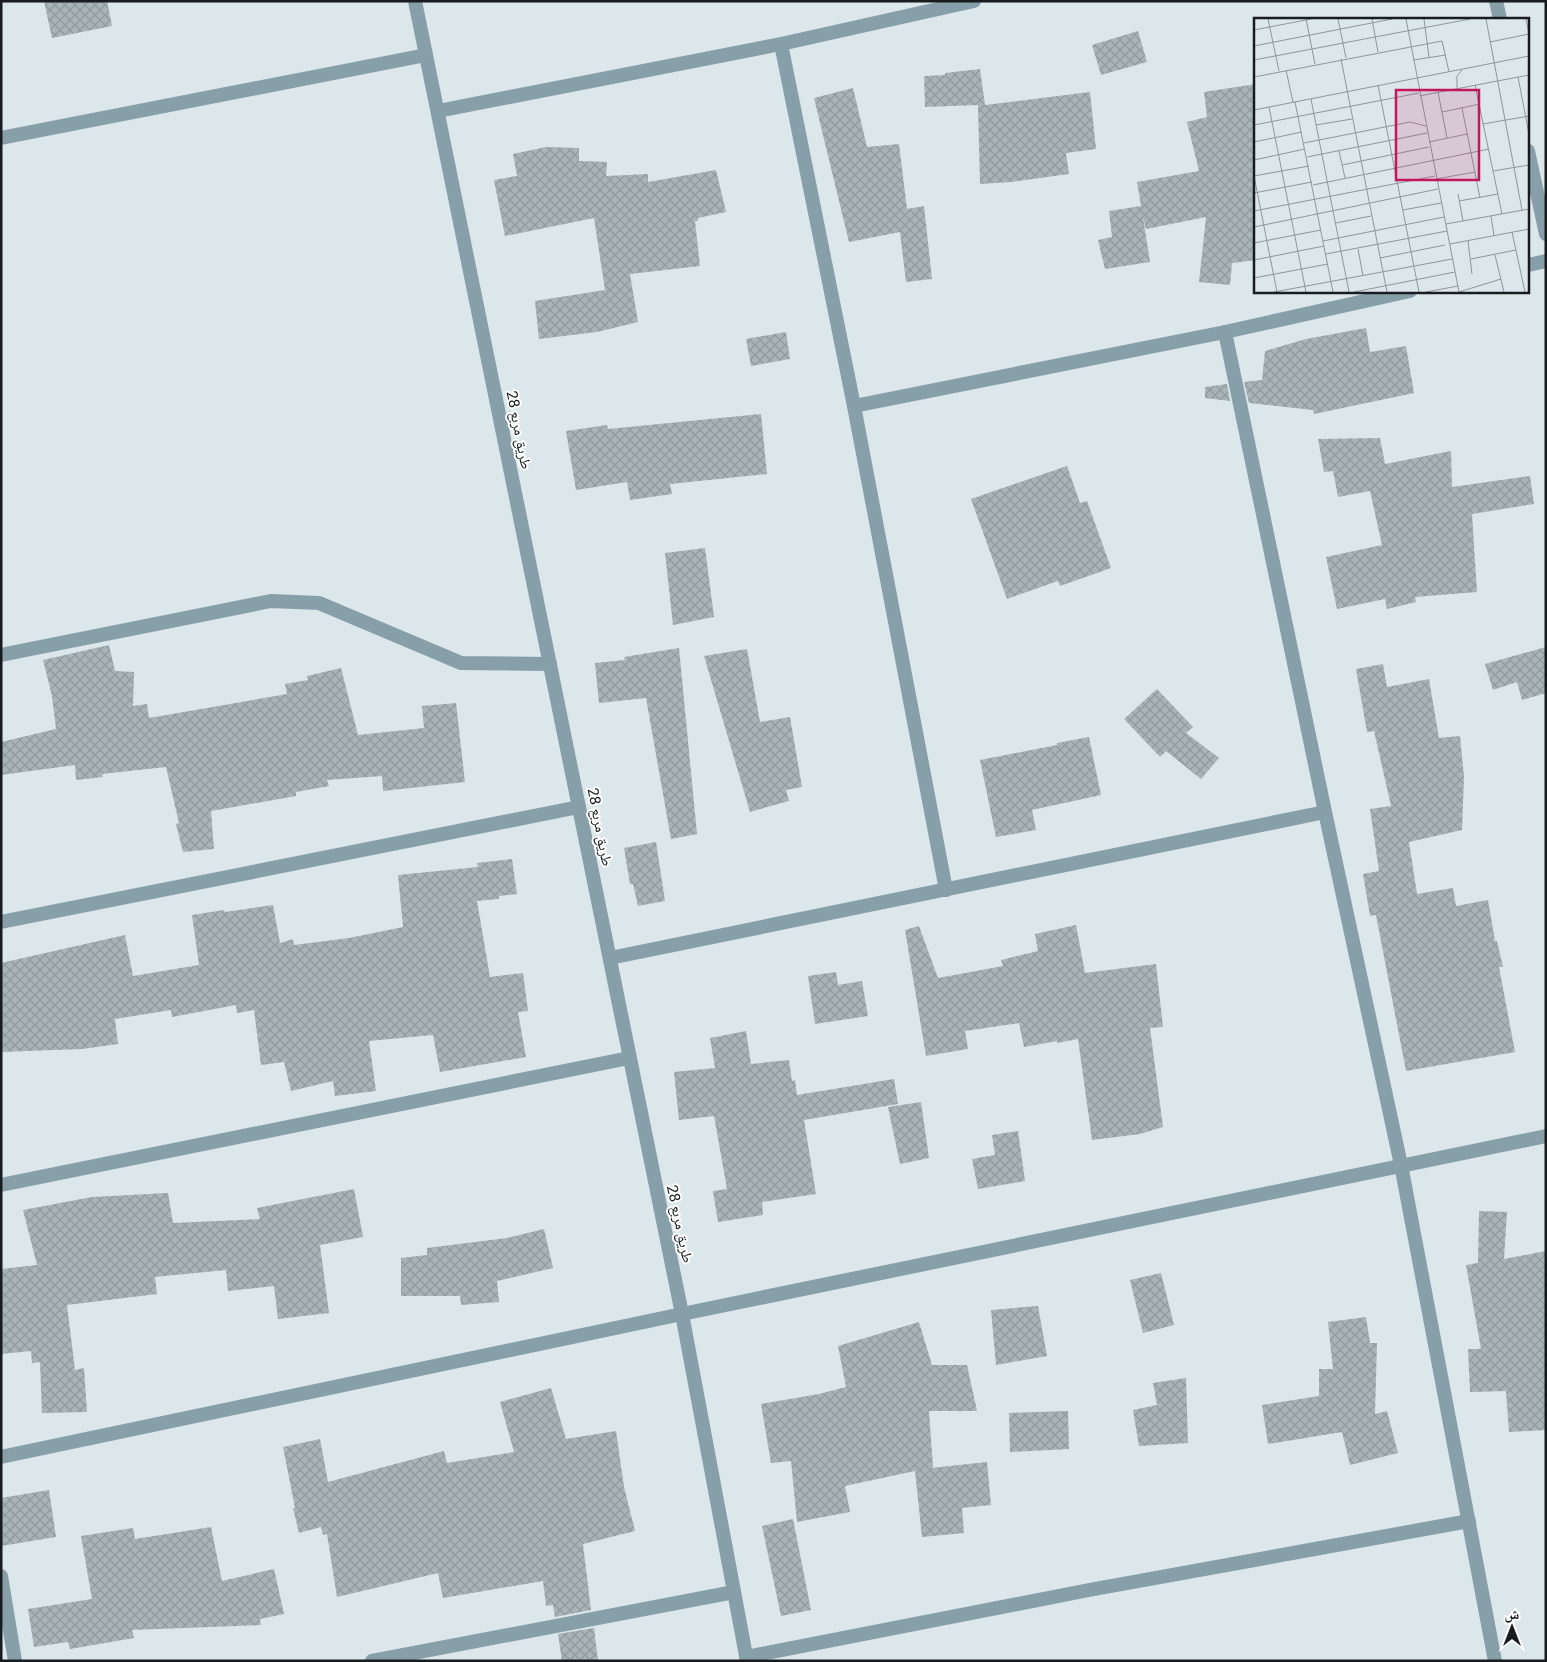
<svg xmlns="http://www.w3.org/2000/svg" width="1547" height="1662" font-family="Roboto,'Noto Naskh Arabic',sans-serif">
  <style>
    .building { fill: url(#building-cross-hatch) }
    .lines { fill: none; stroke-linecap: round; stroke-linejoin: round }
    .minor { stroke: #879fa9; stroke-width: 14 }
    .tertiary { stroke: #879fa9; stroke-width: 14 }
    .labels { text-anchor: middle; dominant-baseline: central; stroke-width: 4; stroke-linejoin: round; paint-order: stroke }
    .street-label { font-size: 15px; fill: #181c1e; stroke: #fff }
    .inset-road { fill: none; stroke: #8e9699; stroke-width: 1 }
    .view { fill: #c2185b; fill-opacity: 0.15; stroke: #c2185b; stroke-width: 2.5 }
    .inset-edge { fill: none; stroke: #181c1e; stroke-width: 2.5 }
  </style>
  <defs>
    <pattern id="building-cross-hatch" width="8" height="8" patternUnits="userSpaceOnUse" patternTransform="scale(1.25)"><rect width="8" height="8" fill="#a9b4b8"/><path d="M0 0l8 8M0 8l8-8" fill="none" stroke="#919a9e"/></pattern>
  </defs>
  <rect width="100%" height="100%" fill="#dce7eb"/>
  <g class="building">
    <path d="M 44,1 L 107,1 L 112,26 L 52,38 Z"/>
    <path d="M 1138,31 L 1147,62 L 1101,75 L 1092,45 Z"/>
    <path d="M 980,69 L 985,105 L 1090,92 L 1096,149 L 1066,153 L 1069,174 L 1011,182 L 980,184 L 978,105 L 925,107 L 924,76 L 945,75 L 945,73 Z"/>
    <path d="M 1256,84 L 1256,260 L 1232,263 L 1230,285 L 1199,282 L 1206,217 L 1146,229 L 1143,217 L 1150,262 L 1105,269 L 1098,240 L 1112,237 L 1109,211 L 1141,206 L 1137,182 L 1199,171 L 1187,122 L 1207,117 L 1204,92 Z"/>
    <path d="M 853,88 L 867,147 L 899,144 L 907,209 L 924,206 L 932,279 L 906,282 L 900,232 L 849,242 L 814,98 Z"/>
    <path d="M 546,147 L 579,148 L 579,161 L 607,162 L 606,176 L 648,174 L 648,182 L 716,170 L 726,212 L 698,218 L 698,221 L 695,221 L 700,266 L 630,274 L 638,322 L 597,332 L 539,339 L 535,301 L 605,290 L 594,218 L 505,236 L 494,180 L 517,176 L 513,154 Z"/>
    <path d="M 1366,328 L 1370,352 L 1406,346 L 1414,393 L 1314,414 L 1313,410 L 1249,403 L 1244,382 L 1262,380 L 1265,351 L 1306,339 Z"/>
    <path d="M 786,332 L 790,359 L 751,366 L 746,339 Z"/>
    <path d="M 1227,384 L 1230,401 L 1205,398 L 1205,387 Z"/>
    <path d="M 761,414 L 767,474 L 670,484 L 672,494 L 630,500 L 627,482 L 576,490 L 566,431 L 607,425 L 608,429 Z"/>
    <path d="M 1380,438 L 1385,464 L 1451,451 L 1452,487 L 1530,476 L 1534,504 L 1472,514 L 1477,592 L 1415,597 L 1416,602 L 1387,609 L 1385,599 L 1337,609 L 1326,557 L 1382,545 L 1370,491 L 1338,497 L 1333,471 L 1324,472 L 1318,439 Z"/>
    <path d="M 1067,466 L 1080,503 L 1087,501 L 1111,568 L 1060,586 L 1058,581 L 1007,599 L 971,499 Z"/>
    <path d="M 705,548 L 714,617 L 673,625 L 665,553 Z"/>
    <path d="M 109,645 L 115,671 L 134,672 L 133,706 L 147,704 L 149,718 L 287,694 L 285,684 L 308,680 L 307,676 L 341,668 L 358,735 L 424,728 L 422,706 L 456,703 L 465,782 L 383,791 L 382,776 L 327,780 L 329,786 L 296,792 L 296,796 L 211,811 L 214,849 L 183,852 L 176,824 L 179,823 L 166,767 L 102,774 L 103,777 L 76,780 L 75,765 L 1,775 L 1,742 L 56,729 L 52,696 L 43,660 Z"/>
    <path d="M 1546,647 L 1546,693 L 1522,700 L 1517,682 L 1493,690 L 1485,664 Z"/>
    <path d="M 679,648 L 697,834 L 671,839 L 646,698 L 599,703 L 595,663 L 625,660 L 624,657 Z"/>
    <path d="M 747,649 L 760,722 L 790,717 L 802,787 L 786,790 L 789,801 L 750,812 L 704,656 Z"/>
    <path d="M 1383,664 L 1387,687 L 1429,679 L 1439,738 L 1460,736 L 1464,777 L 1462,830 L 1409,842 L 1417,894 L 1453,888 L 1456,906 L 1488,900 L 1495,941 L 1497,941 L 1503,967 L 1499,967 L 1515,1052 L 1406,1071 L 1376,915 L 1370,916 L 1363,874 L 1379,871 L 1370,809 L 1391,806 L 1374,731 L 1367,732 L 1356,669 Z"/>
    <path d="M 1157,689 L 1193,727 L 1186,733 L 1219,758 L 1201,779 L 1166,751 L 1160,757 L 1124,719 Z"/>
    <path d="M 1089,737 L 1101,795 L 1032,810 L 1036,830 L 996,837 L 980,760 L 1057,745 L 1057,743 Z"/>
    <path d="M 656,842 L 665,901 L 638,906 L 633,884 L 630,884 L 624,848 Z"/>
    <path d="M 512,859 L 517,894 L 499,896 L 499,899 L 477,901 L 490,977 L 523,973 L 528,1011 L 518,1012 L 526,1057 L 440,1072 L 433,1035 L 369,1041 L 376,1091 L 335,1096 L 333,1081 L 291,1091 L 284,1062 L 261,1065 L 254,1010 L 237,1013 L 236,1005 L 172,1017 L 171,1010 L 115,1019 L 118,1044 L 82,1049 L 1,1052 L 1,963 L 125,935 L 133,976 L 199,965 L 192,915 L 224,910 L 225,912 L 273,905 L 280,943 L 293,939 L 294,945 L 349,938 L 403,927 L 398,875 L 478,867 L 477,863 Z"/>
    <path d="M 1076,925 L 1085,973 L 1156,964 L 1163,1027 L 1150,1028 L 1163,1127 L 1140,1134 L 1092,1140 L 1078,1039 L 1057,1043 L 1057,1041 L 1024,1047 L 1019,1023 L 965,1031 L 968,1049 L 926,1056 L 905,930 L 919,926 L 938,978 L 1003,966 L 1001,960 L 1038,951 L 1035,934 Z"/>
    <path d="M 836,972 L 838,985 L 862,981 L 868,1016 L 815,1024 L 808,976 Z"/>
    <path d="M 746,1031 L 751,1064 L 789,1060 L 792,1081 L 795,1080 L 797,1095 L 894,1079 L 898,1104 L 804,1120 L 816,1194 L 762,1202 L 763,1215 L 718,1222 L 713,1191 L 727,1189 L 714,1116 L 679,1120 L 674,1072 L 715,1068 L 710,1038 Z"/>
    <path d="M 921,1102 L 929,1158 L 900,1164 L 888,1107 Z"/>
    <path d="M 1018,1131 L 1025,1181 L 978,1189 L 972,1159 L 995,1155 L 992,1135 Z"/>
    <path d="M 354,1189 L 363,1237 L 320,1245 L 329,1313 L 278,1319 L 274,1286 L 228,1291 L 226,1270 L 155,1277 L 157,1294 L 67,1305 L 75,1370 L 84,1368 L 87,1412 L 42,1413 L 40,1362 L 32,1363 L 31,1351 L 1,1354 L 1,1269 L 37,1265 L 23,1210 L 92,1197 L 168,1193 L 173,1223 L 260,1219 L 257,1208 Z"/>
    <path d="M 1479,1211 L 1507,1212 L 1504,1259 L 1546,1251 L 1546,1430 L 1509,1432 L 1506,1391 L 1470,1392 L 1468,1349 L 1481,1349 L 1466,1265 L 1478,1263 Z"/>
    <path d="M 544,1229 L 553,1268 L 497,1281 L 499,1302 L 461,1305 L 460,1296 L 401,1296 L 401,1258 L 427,1255 L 427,1248 L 507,1238 Z"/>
    <path d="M 1161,1273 L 1174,1325 L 1143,1333 L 1130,1280 Z"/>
    <path d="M 1038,1306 L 1047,1356 L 996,1365 L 991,1310 Z"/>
    <path d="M 1366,1317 L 1370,1343 L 1377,1343 L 1375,1414 L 1387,1411 L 1398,1453 L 1350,1465 L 1342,1432 L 1268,1444 L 1262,1405 L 1319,1396 L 1319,1369 L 1333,1369 L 1328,1322 Z"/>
    <path d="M 919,1322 L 932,1365 L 967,1365 L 977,1411 L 929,1411 L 933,1467 L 931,1468 L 987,1462 L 991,1505 L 962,1508 L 964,1533 L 922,1537 L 915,1471 L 845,1486 L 850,1512 L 797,1522 L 791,1461 L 771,1463 L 761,1404 L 819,1394 L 846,1387 L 838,1346 Z"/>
    <path d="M 1186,1378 L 1188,1443 L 1139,1446 L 1133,1410 L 1157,1405 L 1153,1383 Z"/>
    <path d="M 551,1388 L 566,1439 L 616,1431 L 624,1487 L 635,1531 L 583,1544 L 591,1610 L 555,1617 L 553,1605 L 546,1606 L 543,1581 L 443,1598 L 438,1573 L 337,1597 L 327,1534 L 323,1535 L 321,1527 L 299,1533 L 293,1508 L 295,1508 L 283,1447 L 320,1439 L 328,1482 L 444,1451 L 447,1463 L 514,1452 L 500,1402 Z"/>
    <path d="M 1068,1411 L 1069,1449 L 1010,1452 L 1009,1413 Z"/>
    <path d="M 49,1490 L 56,1537 L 1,1546 L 1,1498 Z"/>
    <path d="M 793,1519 L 811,1610 L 781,1616 L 762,1526 Z"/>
    <path d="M 211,1527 L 222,1581 L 274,1569 L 284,1614 L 260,1619 L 261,1625 L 132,1630 L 134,1638 L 70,1649 L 68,1642 L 34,1647 L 28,1609 L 92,1599 L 81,1536 L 133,1528 L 135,1539 Z"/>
    <path d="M 594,1628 L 598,1661 L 562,1661 L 558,1634 Z"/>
  </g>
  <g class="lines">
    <g class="minor">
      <path d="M 1496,1 L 1500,19"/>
      <path d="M 781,44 L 854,406 L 946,890"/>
      <path d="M 438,111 L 781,44 L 974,1"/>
      <path d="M 1,138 L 426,55"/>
      <path d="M 1528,151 L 1546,234"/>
      <path d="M 1528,265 L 1546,261"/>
      <path d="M 1225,332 L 1325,812 L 1401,1165 L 1495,1661"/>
      <path d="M 854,406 L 1225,332 L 1410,291"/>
      <path d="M 1,655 L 271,601 L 319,603 L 461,663 L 550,664"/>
      <path d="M 1,922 L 579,807"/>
      <path d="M 610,958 L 1325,812"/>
      <path d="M 1,1185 L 629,1058"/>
      <path d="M 1,1457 L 682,1314 L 1546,1136"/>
      <path d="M 1,1576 L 15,1661"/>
      <path d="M 746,1657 L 1089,1590 L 1469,1521"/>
      <path d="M 372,1661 L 734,1592"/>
    </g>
    <path class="tertiary" d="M 415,1 L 682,1314 L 747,1661"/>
  </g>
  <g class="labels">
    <g class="street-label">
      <text transform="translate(519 430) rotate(79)">طريق مربع 28</text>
      <text transform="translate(600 827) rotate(79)">طريق مربع 28</text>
      <text transform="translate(680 1224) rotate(78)">طريق مربع 28</text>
    </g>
  </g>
  <g transform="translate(1254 18)">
    <rect width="275" height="275" fill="#dce7eb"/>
    <path class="inset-road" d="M 14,1 L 25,53M 52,1 L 61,46M 84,1 L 92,40M 118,1 L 124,34M 152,1 L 205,274M 170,1 L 175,39M 232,1 L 268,192M 272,1 L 275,16M 0,12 L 57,1M 236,24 L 275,16M 0,28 L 138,1M 87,41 L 133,274M 0,42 L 216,1M 159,42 L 192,37M 32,52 L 39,84M 0,59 L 188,23 L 195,54M 264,59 L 275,116M 124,67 L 165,274M 221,67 L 248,196M 203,70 L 203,58 L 208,52M 184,74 L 193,120M 165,78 L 275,57M 57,81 L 95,274M 41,84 L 79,274M 15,89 L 52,274M 208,90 L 226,180M 0,92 L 275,38M 188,94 L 226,86M 229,106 L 275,98M 0,107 L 165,75M 62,107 L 98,101M 0,124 L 48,114M 175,124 L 213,116M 50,125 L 156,104 L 172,108M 85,133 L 91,160M 53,139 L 173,115M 0,142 L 51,131M 88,147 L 175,129M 239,153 L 275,147M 0,158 L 23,274M 0,158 L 55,148M 182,161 L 221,154M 59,167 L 235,131M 0,175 L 58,164M 204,176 L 209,203M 205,183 L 244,176M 149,192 L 187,185M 0,193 L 181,158M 237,198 L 240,218M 82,205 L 117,198M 192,206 L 275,191M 0,209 L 184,171M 258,214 L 271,274M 69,223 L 190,199M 214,223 L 218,256M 0,225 L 67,212M 196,226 L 275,211M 104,231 L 109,258M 72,236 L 193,213M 241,237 L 250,274M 126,240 L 191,227M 217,241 L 262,232M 0,242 L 70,228M 0,260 L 74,246M 20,274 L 198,241M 100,274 L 201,254M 172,274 L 204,268M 205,274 L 247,261"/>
    <path class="view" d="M 142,72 L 225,72 L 225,162 L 142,162 Z"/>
    <rect width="275" height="275" class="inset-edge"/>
  </g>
  <rect width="1547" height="1662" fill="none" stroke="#181c1e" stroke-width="5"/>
  <g transform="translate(1512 1627)" stroke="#ffffff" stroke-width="4" paint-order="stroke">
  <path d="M0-4L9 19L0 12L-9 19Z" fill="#181c1e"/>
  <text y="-8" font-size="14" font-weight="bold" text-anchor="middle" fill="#181c1e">ش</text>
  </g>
</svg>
